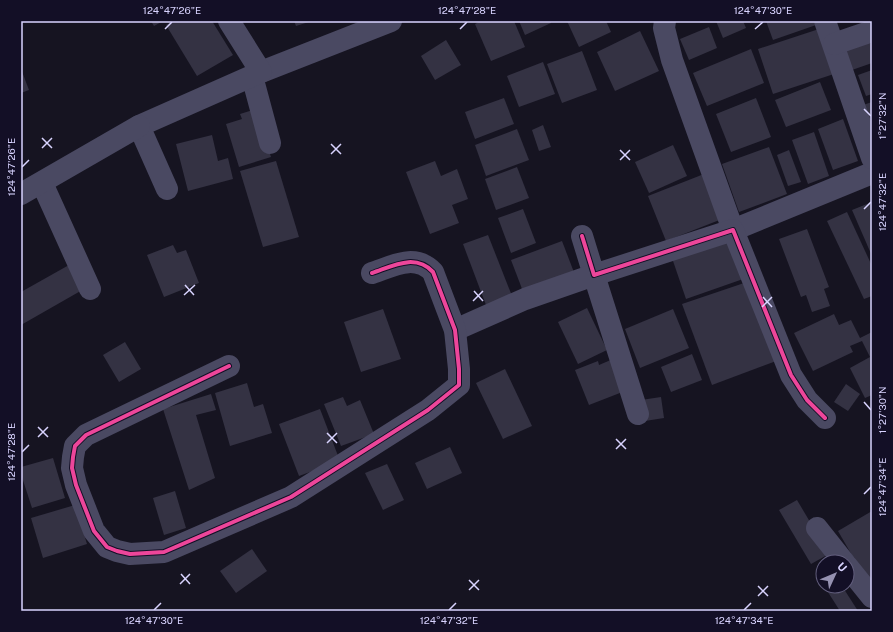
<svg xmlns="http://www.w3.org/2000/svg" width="893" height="632" font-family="'Public Sans',sans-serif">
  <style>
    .building { fill: #343243 }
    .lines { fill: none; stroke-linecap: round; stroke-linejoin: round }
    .minor { stroke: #4a4962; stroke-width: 22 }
    .cycleway-casing { stroke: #130f26; stroke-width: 6 }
    .cycleway { stroke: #ed469a; stroke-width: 4 }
    .ticks { fill: none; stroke: #d9d4ff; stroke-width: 1.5 }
    .neatline { fill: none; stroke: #d9d4ff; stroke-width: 1.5 }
    .ticks-label { font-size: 10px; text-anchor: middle; fill: #d9d4ff }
  </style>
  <rect width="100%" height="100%" fill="#161421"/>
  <g class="building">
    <path d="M 151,21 L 163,21 L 154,26 Z"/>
    <path d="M 173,21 L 212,21 L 233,55 L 197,76 L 166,25 Z"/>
    <path d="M 294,21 L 312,21 L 296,26 Z"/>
    <path d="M 481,21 L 514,21 L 525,47 L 491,61 L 475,24 Z"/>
    <path d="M 519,21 L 551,21 L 551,23 L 525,35 Z"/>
    <path d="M 567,21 L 606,21 L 611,32 L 579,47 Z"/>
    <path d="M 716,21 L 743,21 L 746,28 L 723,38 Z"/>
    <path d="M 766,21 L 818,21 L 819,24 L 773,40 Z"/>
    <path d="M 709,27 L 717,48 L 689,60 L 680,39 Z"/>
    <path d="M 819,29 L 834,74 L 773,94 L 758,49 Z"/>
    <path d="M 640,31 L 659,71 L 615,91 L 597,52 Z"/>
    <path d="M 868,37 L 872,47 L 872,63 L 852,70 L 843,46 Z"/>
    <path d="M 446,40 L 461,65 L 435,80 L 421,56 Z"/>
    <path d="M 751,49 L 764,83 L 707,106 L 693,73 Z"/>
    <path d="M 582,51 L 597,90 L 562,103 L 547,64 Z"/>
    <path d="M 543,62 L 555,94 L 519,107 L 507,76 Z"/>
    <path d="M 21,69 L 29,90 L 21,93 Z"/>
    <path d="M 872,70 L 872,94 L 866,96 L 858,75 Z"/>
    <path d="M 820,82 L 831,110 L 786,127 L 775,100 Z"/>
    <path d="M 504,98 L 514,124 L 475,139 L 465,112 Z"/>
    <path d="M 756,98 L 771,137 L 731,152 L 716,114 Z"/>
    <path d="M 872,102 L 872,127 L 863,105 Z"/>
    <path d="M 256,109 L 271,157 L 239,167 L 226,124 L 242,119 L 240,114 Z"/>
    <path d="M 843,119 L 858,161 L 833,170 L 818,129 Z"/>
    <path d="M 543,125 L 551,147 L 539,151 L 532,130 Z"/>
    <path d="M 517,129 L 529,160 L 486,176 L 475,145 Z"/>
    <path d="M 814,132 L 829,176 L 808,184 L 792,140 Z"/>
    <path d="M 212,135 L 218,161 L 228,158 L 233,179 L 188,191 L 176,144 Z"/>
    <path d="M 673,145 L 687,176 L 649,193 L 635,162 Z"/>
    <path d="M 769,147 L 787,194 L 739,212 L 722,164 Z"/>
    <path d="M 789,150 L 801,182 L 788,186 L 777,155 Z"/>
    <path d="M 276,161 L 299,237 L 263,247 L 240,171 Z"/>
    <path d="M 435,161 L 441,176 L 457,169 L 468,199 L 452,205 L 459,223 L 430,234 L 406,172 Z"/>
    <path d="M 517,167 L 529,198 L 496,210 L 485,179 Z"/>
    <path d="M 704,174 L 722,219 L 666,241 L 648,196 Z"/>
    <path d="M 872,202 L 872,256 L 852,210 Z"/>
    <path d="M 523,209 L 536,243 L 511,253 L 498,218 Z"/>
    <path d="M 847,212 L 872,266 L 872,296 L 864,299 L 827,221 Z"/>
    <path d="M 807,229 L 829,287 L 824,289 L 830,306 L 812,312 L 806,295 L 801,297 L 779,239 Z"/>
    <path d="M 488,235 L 512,296 L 486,305 L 463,244 Z"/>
    <path d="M 732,237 L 746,278 L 686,299 L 672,258 Z"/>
    <path d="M 562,241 L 575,275 L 524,294 L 511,260 Z"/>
    <path d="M 173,245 L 177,253 L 186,250 L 199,283 L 164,297 L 147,255 Z"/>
    <path d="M 69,265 L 84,289 L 21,325 L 21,292 Z"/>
    <path d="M 750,281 L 779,360 L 712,385 L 682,304 Z"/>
    <path d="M 587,308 L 607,350 L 578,364 L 558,322 Z"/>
    <path d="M 383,309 L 401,359 L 361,372 L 344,322 Z"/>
    <path d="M 673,309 L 689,348 L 640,368 L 625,329 Z"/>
    <path d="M 834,314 L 839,325 L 851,320 L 860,338 L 872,332 L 872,395 L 865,398 L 850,368 L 870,357 L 862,341 L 850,346 L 853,352 L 813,371 L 794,333 Z"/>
    <path d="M 125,342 L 141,369 L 119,382 L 103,355 Z"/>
    <path d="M 692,354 L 702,380 L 671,392 L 661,367 Z"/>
    <path d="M 613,359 L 625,391 L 589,405 L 575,370 L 598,361 L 599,365 Z"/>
    <path d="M 505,369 L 532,426 L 503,439 L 476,383 Z"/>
    <path d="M 247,383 L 254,407 L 263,404 L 272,433 L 230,446 L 215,393 Z"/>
    <path d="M 846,384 L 860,394 L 848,411 L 834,402 Z"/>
    <path d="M 211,394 L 216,410 L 196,415 L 215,478 L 189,490 L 163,409 Z"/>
    <path d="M 343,397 L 347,406 L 360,400 L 374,434 L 341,446 L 324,404 Z"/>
    <path d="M 661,397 L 664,418 L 645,421 L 641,400 Z"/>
    <path d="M 320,409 L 340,461 L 299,476 L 279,424 Z"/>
    <path d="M 450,447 L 462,473 L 427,489 L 415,463 Z"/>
    <path d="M 53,458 L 65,498 L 32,508 L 21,474 L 21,467 Z"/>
    <path d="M 387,464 L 404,500 L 383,510 L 365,473 Z"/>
    <path d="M 175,491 L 186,528 L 164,535 L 153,498 Z"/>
    <path d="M 797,500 L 829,554 L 811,564 L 779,510 Z"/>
    <path d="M 75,505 L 87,544 L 43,558 L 31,518 Z"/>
    <path d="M 872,511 L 872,590 L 838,531 Z"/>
    <path d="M 252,549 L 267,571 L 236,593 L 220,571 Z"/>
    <path d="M 830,586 L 842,586 L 858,611 L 840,611 L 826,589 Z"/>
  </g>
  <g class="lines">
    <g class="minor">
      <path d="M 665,21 L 664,28 L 672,60 L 733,230 L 872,173"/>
      <path d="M 825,21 L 872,158"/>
      <path d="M 834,44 L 872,31"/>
      <path d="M 261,72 L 391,21"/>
      <path d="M 252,76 L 270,143"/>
      <path d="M 42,183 L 90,289"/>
      <path d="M 167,189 L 139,126 L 261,72 L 229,21"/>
      <path d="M 21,194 L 139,126"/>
      <path d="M 582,236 L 594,275 L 733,230 L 791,375 L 807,400 L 825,418"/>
      <path d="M 455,330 L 525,299 L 594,275 L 638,414"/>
      <path d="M 229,366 L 86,435 L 75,446 L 73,457 L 72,468 L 76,485 L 94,531 L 107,547 L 117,551 L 130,554 L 164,552 L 291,497 L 428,410 L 459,385 L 459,369 L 455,330 L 433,272 C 415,253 393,266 372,273"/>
      <path d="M 817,528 L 844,562"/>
      <path d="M 847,566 L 872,597"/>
    </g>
    <g class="cycleway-casing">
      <g id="cycleway">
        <path d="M 582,236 L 594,275 L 733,230 L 791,375 L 807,400 L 825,418"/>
        <path d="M 229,366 L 86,435 L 75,446 L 73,457 L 72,468 L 76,485 L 94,531 L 107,547 L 117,551 L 130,554 L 164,552 L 291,497 L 428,410 L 459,385 L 459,369 L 455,330 L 433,272 C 415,253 393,266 372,273"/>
      </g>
    </g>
    <use href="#cycleway" class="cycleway"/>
  </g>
  <path class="ticks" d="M 165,29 L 172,22M 460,29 L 467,22M 755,29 L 763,22M 864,109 L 871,116M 42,138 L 52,148M 331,144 L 341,154M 42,148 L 52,138M 620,150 L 630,160M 331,154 L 341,144M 620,160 L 630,150M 22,167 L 29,160M 864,209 L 871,202M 185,285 L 194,295M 474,291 L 483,301M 184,295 L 195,285M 763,297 L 772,307M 473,301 L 483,291M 762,307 L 772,297M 864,402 L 871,410M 38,427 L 48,437M 327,433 L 337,443M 38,437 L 48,427M 616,439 L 626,449M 327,443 L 337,433M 616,449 L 626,439M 22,452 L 29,445M 864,494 L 871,487M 181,574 L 190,584M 469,580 L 479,590M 180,584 L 190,574M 758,586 L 768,596M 469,590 L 479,580M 758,596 L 768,586M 154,610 L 161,603M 449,610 L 456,603M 744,610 L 751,603"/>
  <rect width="893" height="632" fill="none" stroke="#130f26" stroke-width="44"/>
  <g transform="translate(835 574) rotate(46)"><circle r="19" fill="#130f26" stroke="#625e7d"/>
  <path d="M0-3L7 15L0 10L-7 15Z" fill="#9591b1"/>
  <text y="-6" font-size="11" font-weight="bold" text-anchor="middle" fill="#d9d4ff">U</text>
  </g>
  <rect x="22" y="22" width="849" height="588" class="neatline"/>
  <g class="ticks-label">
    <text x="172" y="14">124°47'26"E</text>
    <text x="467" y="14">124°47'28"E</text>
    <text x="763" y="14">124°47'30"E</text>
    <text transform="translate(882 116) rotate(-90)" y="4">1°27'32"N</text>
    <text transform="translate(11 167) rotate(-90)" y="4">124°47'26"E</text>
    <text transform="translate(882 202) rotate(-90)" y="4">124°47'32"E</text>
    <text transform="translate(882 410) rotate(-90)" y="4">1°27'30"N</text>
    <text transform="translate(11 452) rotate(-90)" y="4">124°47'28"E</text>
    <text transform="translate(882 487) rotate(-90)" y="4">124°47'34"E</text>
    <text x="154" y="624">124°47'30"E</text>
    <text x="449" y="624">124°47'32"E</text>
    <text x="744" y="624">124°47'34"E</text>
  </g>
</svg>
